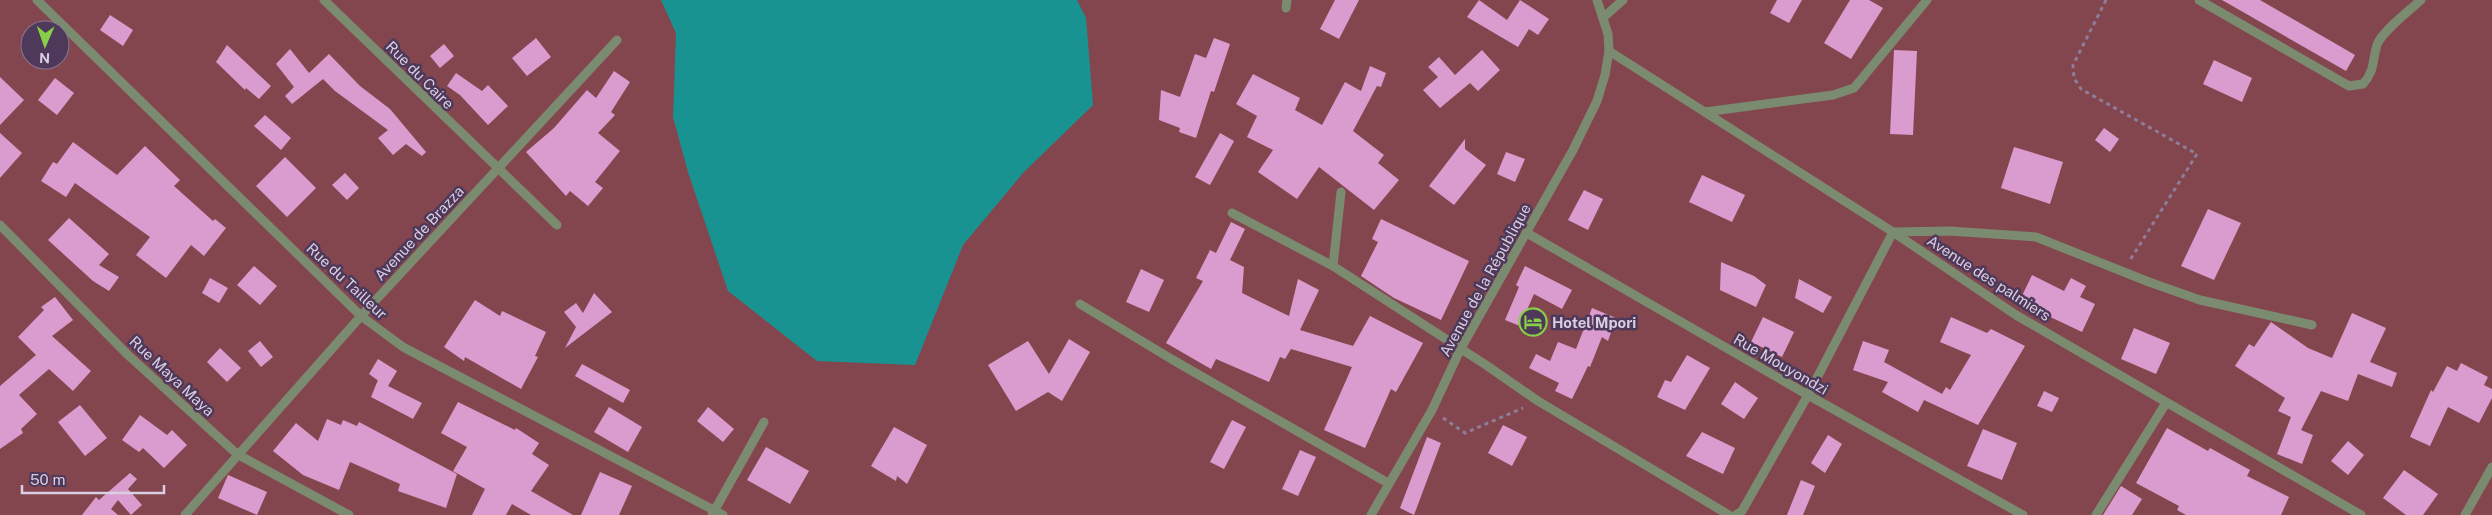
<svg xmlns="http://www.w3.org/2000/svg" width="2492" height="515" font-family="'Public Sans',sans-serif">
  <style>
    .green { fill: #84464e; fill-rule: evenodd }
    .water { fill: #199391 }
    .building { fill: #da9ccf }
    .lines { fill: none; stroke-linecap: round; stroke-linejoin: round }
    .path { stroke: #8e7d98; stroke-width: 3; stroke-dasharray: 4 4; stroke-linecap: butt }
    .minor { stroke: #7b8b70; stroke-width: 9 }
    .labels { text-anchor: middle; dominant-baseline: central; stroke-width: 5; stroke-linejoin: round; paint-order: stroke }
    .street-label { font-size: 15px; fill: #dacee2; stroke: #4e395a }
    .poi-label { font-size: 15px; font-weight: bold; fill: #dacee2; stroke: #4e395a; text-anchor: start }
  </style>
  <rect width="100%" height="100%" fill="#4e395a"/>
  <path class="green" d="M 0,0 L 2492,0 L 2492,515 L 0,515 ZM 30,30 L 60,30 L 60,60 L 30,60 Z"/>
  <path class="water" d="M 661,0 L 1077,0 L 1086,18 L 1093,105 L 1023,173 L 963,245 L 915,365 L 817,361 L 728,291 L 688,172 L 673,117 L 676,33 Z"/>
  <g class="building">
    <path d="M 1335,0 L 1359,0 L 1339,39 L 1320,29 Z"/>
    <path d="M 1479,0 L 1507,20 L 1520,0 L 1549,19 L 1538,35 L 1529,29 L 1518,47 L 1467,17 Z"/>
    <path d="M 1777,0 L 1802,0 L 1789,23 L 1770,13 Z"/>
    <path d="M 1850,0 L 1869,0 L 1883,8 L 1851,59 L 1824,43 Z"/>
    <path d="M 2222,0 L 2260,0 L 2355,55 L 2346,71 Z"/>
    <path d="M 110,15 L 133,30 L 123,46 L 100,30 Z"/>
    <path d="M 536,38 L 551,57 L 527,76 L 512,58 Z"/>
    <path d="M 1214,38 L 1230,44 L 1214,92 L 1211,91 L 1196,138 L 1179,132 L 1180,128 L 1159,120 L 1161,90 L 1180,97 L 1195,54 L 1206,58 Z"/>
    <path d="M 444,44 L 454,56 L 440,68 L 430,56 Z"/>
    <path d="M 227,45 L 271,86 L 259,99 L 246,88 L 245,90 L 216,62 Z"/>
    <path d="M 290,49 L 309,73 L 329,54 L 360,86 L 390,109 L 426,152 L 422,156 L 406,144 L 393,155 L 378,138 L 388,130 L 335,91 L 323,79 L 292,104 L 285,96 L 294,87 L 276,64 Z"/>
    <path d="M 1482,50 L 1500,70 L 1478,91 L 1470,83 L 1440,108 L 1423,90 L 1438,77 L 1428,67 L 1439,57 L 1455,75 Z"/>
    <path d="M 1894,50 L 1917,51 L 1913,135 L 1890,134 Z"/>
    <path d="M 2214,60 L 2252,78 L 2242,102 L 2203,84 Z"/>
    <path d="M 1370,66 L 1386,73 L 1381,87 L 1377,86 L 1353,131 L 1384,155 L 1378,163 L 1399,180 L 1374,210 L 1319,167 L 1297,199 L 1258,172 L 1273,150 L 1247,137 L 1257,116 L 1236,104 L 1253,74 L 1300,98 L 1295,110 L 1322,125 L 1345,82 L 1361,91 Z"/>
    <path d="M 614,71 L 630,82 L 611,112 L 615,115 L 598,133 L 620,151 L 595,182 L 603,188 L 588,206 L 570,191 L 566,196 L 526,152 L 554,128 L 587,90 L 596,98 Z"/>
    <path d="M 456,73 L 482,91 L 488,85 L 508,106 L 488,125 L 460,95 L 447,86 Z"/>
    <path d="M 0,77 L 24,100 L 0,125 Z"/>
    <path d="M 55,78 L 74,93 L 57,115 L 38,100 Z"/>
    <path d="M 265,115 L 291,138 L 281,150 L 254,126 Z"/>
    <path d="M 2104,128 L 2119,139 L 2110,152 L 2095,140 Z"/>
    <path d="M 0,133 L 22,153 L 0,178 Z"/>
    <path d="M 1220,133 L 1234,141 L 1210,185 L 1195,177 Z"/>
    <path d="M 1465,139 L 1465,149 L 1486,165 L 1454,205 L 1429,186 Z"/>
    <path d="M 73,142 L 117,175 L 145,146 L 180,180 L 174,186 L 213,221 L 215,219 L 226,228 L 204,256 L 191,245 L 166,278 L 136,255 L 150,237 L 75,183 L 66,197 L 41,181 L 53,162 L 57,164 Z"/>
    <path d="M 2014,147 L 2063,162 L 2050,204 L 2001,188 Z"/>
    <path d="M 1506,152 L 1525,159 L 1515,182 L 1497,174 Z"/>
    <path d="M 285,157 L 316,188 L 287,217 L 256,186 Z"/>
    <path d="M 345,173 L 359,188 L 347,200 L 332,185 Z"/>
    <path d="M 1702,175 L 1745,195 L 1732,222 L 1689,202 Z"/>
    <path d="M 1584,190 L 1603,199 L 1588,230 L 1568,220 Z"/>
    <path d="M 2208,209 L 2241,223 L 2214,280 L 2181,266 Z"/>
    <path d="M 69,218 L 109,254 L 99,265 L 119,277 L 109,291 L 93,281 L 48,240 Z"/>
    <path d="M 1381,219 L 1469,261 L 1441,320 L 1394,298 L 1361,276 L 1378,242 L 1372,239 Z"/>
    <path d="M 1231,222 L 1245,229 L 1230,260 L 1244,267 L 1242,293 L 1289,316 L 1298,279 L 1319,290 L 1300,330 L 1353,346 L 1370,316 L 1423,343 L 1396,392 L 1391,389 L 1365,448 L 1324,430 L 1352,367 L 1291,349 L 1285,359 L 1280,357 L 1269,382 L 1216,359 L 1211,369 L 1166,343 L 1203,281 L 1196,278 L 1210,250 L 1216,253 Z"/>
    <path d="M 1721,262 L 1754,276 L 1766,285 L 1756,307 L 1720,290 Z"/>
    <path d="M 254,266 L 277,286 L 260,305 L 237,285 Z"/>
    <path d="M 1525,266 L 1572,290 L 1562,309 L 1534,294 L 1520,326 L 1505,320 L 1519,287 L 1516,285 Z"/>
    <path d="M 1141,269 L 1164,280 L 1149,312 L 1126,302 Z"/>
    <path d="M 2032,275 L 2064,291 L 2071,278 L 2086,286 L 2080,297 L 2095,304 L 2082,332 L 2019,302 Z"/>
    <path d="M 210,278 L 228,288 L 219,303 L 202,293 Z"/>
    <path d="M 1799,279 L 1832,297 L 1823,313 L 1795,298 Z"/>
    <path d="M 594,293 L 612,312 L 565,348 L 576,327 L 564,312 L 576,303 L 583,313 Z"/>
    <path d="M 55,297 L 73,320 L 52,336 L 91,371 L 73,391 L 49,369 L 19,395 L 37,414 L 21,429 L 23,433 L 0,449 L 0,386 L 36,355 L 18,337 L 44,310 L 41,307 Z"/>
    <path d="M 475,300 L 500,316 L 502,311 L 546,332 L 535,356 L 538,357 L 521,389 L 465,357 L 464,361 L 444,347 Z"/>
    <path d="M 1592,308 L 1616,318 L 1608,341 L 1602,337 L 1590,367 L 1588,366 L 1572,399 L 1555,391 L 1559,383 L 1529,368 L 1536,354 L 1550,361 L 1558,342 L 1576,349 Z"/>
    <path d="M 2352,313 L 2386,328 L 2370,362 L 2397,373 L 2392,387 L 2358,374 L 2348,401 L 2321,391 L 2301,430 L 2313,435 L 2302,464 L 2277,454 L 2291,417 L 2278,411 L 2285,398 L 2235,366 L 2249,344 L 2254,347 L 2271,322 L 2308,348 L 2332,358 Z"/>
    <path d="M 1763,317 L 1794,332 L 1782,357 L 1751,342 Z"/>
    <path d="M 1951,317 L 1987,333 L 1991,329 L 2025,346 L 1978,425 L 1924,400 L 1918,412 L 1882,392 L 1888,382 L 1853,370 L 1863,341 L 1889,350 L 1884,362 L 1942,394 L 1946,387 L 1950,390 L 1971,355 L 1940,342 Z"/>
    <path d="M 2134,328 L 2170,343 L 2156,374 L 2121,359 Z"/>
    <path d="M 1069,339 L 1090,352 L 1062,401 L 1048,392 L 1016,411 L 988,365 L 1028,341 L 1049,374 Z"/>
    <path d="M 260,341 L 273,357 L 261,367 L 248,351 Z"/>
    <path d="M 220,348 L 241,368 L 227,382 L 207,362 Z"/>
    <path d="M 1687,355 L 1710,368 L 1685,410 L 1657,397 L 1665,380 L 1671,382 Z"/>
    <path d="M 378,359 L 397,371 L 388,386 L 422,403 L 413,419 L 371,397 L 378,380 L 380,382 L 369,374 Z"/>
    <path d="M 2461,363 L 2488,377 L 2484,385 L 2492,389 L 2492,398 L 2479,423 L 2448,407 L 2430,446 L 2410,437 L 2431,390 L 2433,392 L 2447,366 L 2457,371 Z"/>
    <path d="M 582,364 L 630,390 L 623,403 L 575,376 Z"/>
    <path d="M 1735,382 L 1758,398 L 1744,419 L 1721,404 Z"/>
    <path d="M 2044,391 L 2059,398 L 2052,412 L 2037,406 Z"/>
    <path d="M 458,402 L 515,430 L 516,428 L 539,443 L 532,454 L 549,465 L 531,491 L 573,515 L 531,515 L 512,504 L 506,515 L 472,515 L 485,489 L 453,471 L 467,447 L 441,433 Z"/>
    <path d="M 80,405 L 107,438 L 85,456 L 58,422 Z"/>
    <path d="M 609,407 L 642,427 L 628,452 L 594,432 Z"/>
    <path d="M 708,407 L 734,429 L 723,442 L 697,421 Z"/>
    <path d="M 140,415 L 167,435 L 172,430 L 187,445 L 164,468 L 143,448 L 139,452 L 122,440 Z"/>
    <path d="M 327,419 L 341,425 L 343,420 L 357,426 L 359,422 L 457,474 L 446,508 L 398,491 L 400,484 L 350,462 L 339,490 L 303,475 L 273,451 L 296,423 L 318,441 Z"/>
    <path d="M 1232,420 L 1246,427 L 1224,469 L 1210,462 Z"/>
    <path d="M 1503,425 L 1527,437 L 1512,466 L 1488,453 Z"/>
    <path d="M 894,427 L 927,445 L 907,484 L 897,476 L 896,481 L 871,466 Z"/>
    <path d="M 2167,428 L 2208,451 L 2210,448 L 2250,470 L 2247,476 L 2289,497 L 2281,515 L 2186,515 L 2177,510 L 2179,506 L 2136,483 Z"/>
    <path d="M 1983,429 L 2017,443 L 2002,480 L 1967,466 Z"/>
    <path d="M 1702,432 L 1735,448 L 1723,474 L 1686,456 Z"/>
    <path d="M 1828,435 L 1842,444 L 1825,473 L 1811,463 Z"/>
    <path d="M 1427,437 L 1441,443 L 1414,515 L 1400,508 Z"/>
    <path d="M 2348,441 L 2364,455 L 2348,475 L 2331,461 Z"/>
    <path d="M 766,447 L 809,471 L 790,504 L 747,480 Z"/>
    <path d="M 1300,450 L 1316,457 L 1298,496 L 1282,489 Z"/>
    <path d="M 2404,470 L 2438,494 L 2423,515 L 2406,515 L 2383,498 Z"/>
    <path d="M 600,472 L 632,486 L 619,515 L 581,515 Z"/>
    <path d="M 130,473 L 137,479 L 128,489 L 142,505 L 131,515 L 118,500 L 111,509 L 118,515 L 82,515 L 96,497 L 99,500 Z"/>
    <path d="M 228,475 L 267,492 L 257,515 L 218,498 Z"/>
    <path d="M 1801,480 L 1815,486 L 1803,515 L 1787,515 Z"/>
    <path d="M 2121,486 L 2142,499 L 2132,515 L 2103,515 Z"/>
  </g>
  <g class="lines">
    <g class="path">
      <path d="M 2106,0 L 2073,65 L 2074,78 L 2081,89 L 2197,154 L 2130,260"/>
      <path d="M 1443,418 L 1465,433 L 1523,408"/>
    </g>
    <g class="minor">
      <path d="M 37,0 L 361,316 L 403,347 L 723,515"/>
      <path d="M 324,0 L 557,225"/>
      <path d="M 2199,0 L 2349,86 L 2363,84 C 2375,71 2372,61 2377,45 C 2381,32 2410,10 2421,0"/>
      <path d="M 1286,8 L 1287,0"/>
      <path d="M 1604,17 L 1623,0"/>
      <path d="M 1609,51 L 1893,232 L 2016,315 L 2361,515"/>
      <path d="M 1705,112 L 1833,95 L 1854,88 L 1927,0"/>
      <path d="M 1232,213 L 1333,266 L 1486,365 L 1538,401 L 1729,515"/>
      <path d="M 0,225 L 128,355 L 237,454 L 349,515"/>
      <path d="M 1527,233 L 1808,395 L 2023,515"/>
      <path d="M 1333,266 L 1341,192"/>
      <path d="M 1080,304 L 1173,360 L 1388,483"/>
      <path d="M 185,515 L 361,316 L 617,40"/>
      <path d="M 712,515 L 764,422"/>
      <path d="M 1371,515 L 1432,410 L 1460,350 L 1573,150 L 1597,101 L 1605,75 L 1609,51 L 1608,34 L 1597,0"/>
      <path d="M 1736,515 L 1742,511 L 1808,395 L 1893,232 L 1950,231 L 2036,237 L 2149,282 L 2200,300 L 2312,325"/>
      <path d="M 2096,515 L 2166,403"/>
      <path d="M 2465,515 L 2492,467"/>
    </g>
  </g>
  <defs>
    <g id="hotel-ring" transform="scale(1.4375)"><circle r="9.5" fill="#4e395a" stroke="#88cf49" stroke-width="1.5"/><path d="M-6-4.5h1.5V1H6V5H4.5V3h-9V5H-6ZM-4 0a1.8 1.8 0 1 1 3.6 0ZM.5 0V-2.5h3Q6-2.5 6 0Z" fill="#88cf49"/></g>
  </defs>
  <g fill-rule="evenodd">
    <use href="#hotel-ring" x="1533" y="322"/>
  </g>
  <g class="labels">
    <g class="street-label">
      <text transform="translate(420 75) rotate(45)">Rue du Caire</text>
      <text transform="translate(419 233) rotate(-47)">Avenue de Brazza</text>
      <text transform="translate(1989 278) rotate(33)">Avenue des palmiers</text>
      <text transform="translate(1485 280) rotate(-61)">Avenue de la République</text>
      <text transform="translate(347 281) rotate(43)">Rue du Tailleur</text>
      <text transform="translate(1781 364) rotate(30)">Rue Mouyondzi</text>
      <text transform="translate(172 376) rotate(43)">Rue Maya Maya</text>
    </g>
    <g class="poi-label">
      <text x="1552" y="322">Hotel Mpori</text>
    </g>
  </g>
  <g transform="translate(45 45) rotate(182)"><circle r="24" fill="#4e395a" stroke="#867590"/>
  <path d="M0-4L9 19L0 12L-9 19Z" fill="#88cf49"/>
  <text y="-8" font-size="14" font-weight="bold" text-anchor="middle" fill="#dacee2">N</text>
  </g>
  <path d="M22 485v8h142v-8" fill="none" stroke="#dacee2" stroke-width="2.5"/>
  <text x="30" y="485" font-size="15" fill="#dacee2" stroke="#4e395a" stroke-width="4" paint-order="stroke">50 m</text>
</svg>
